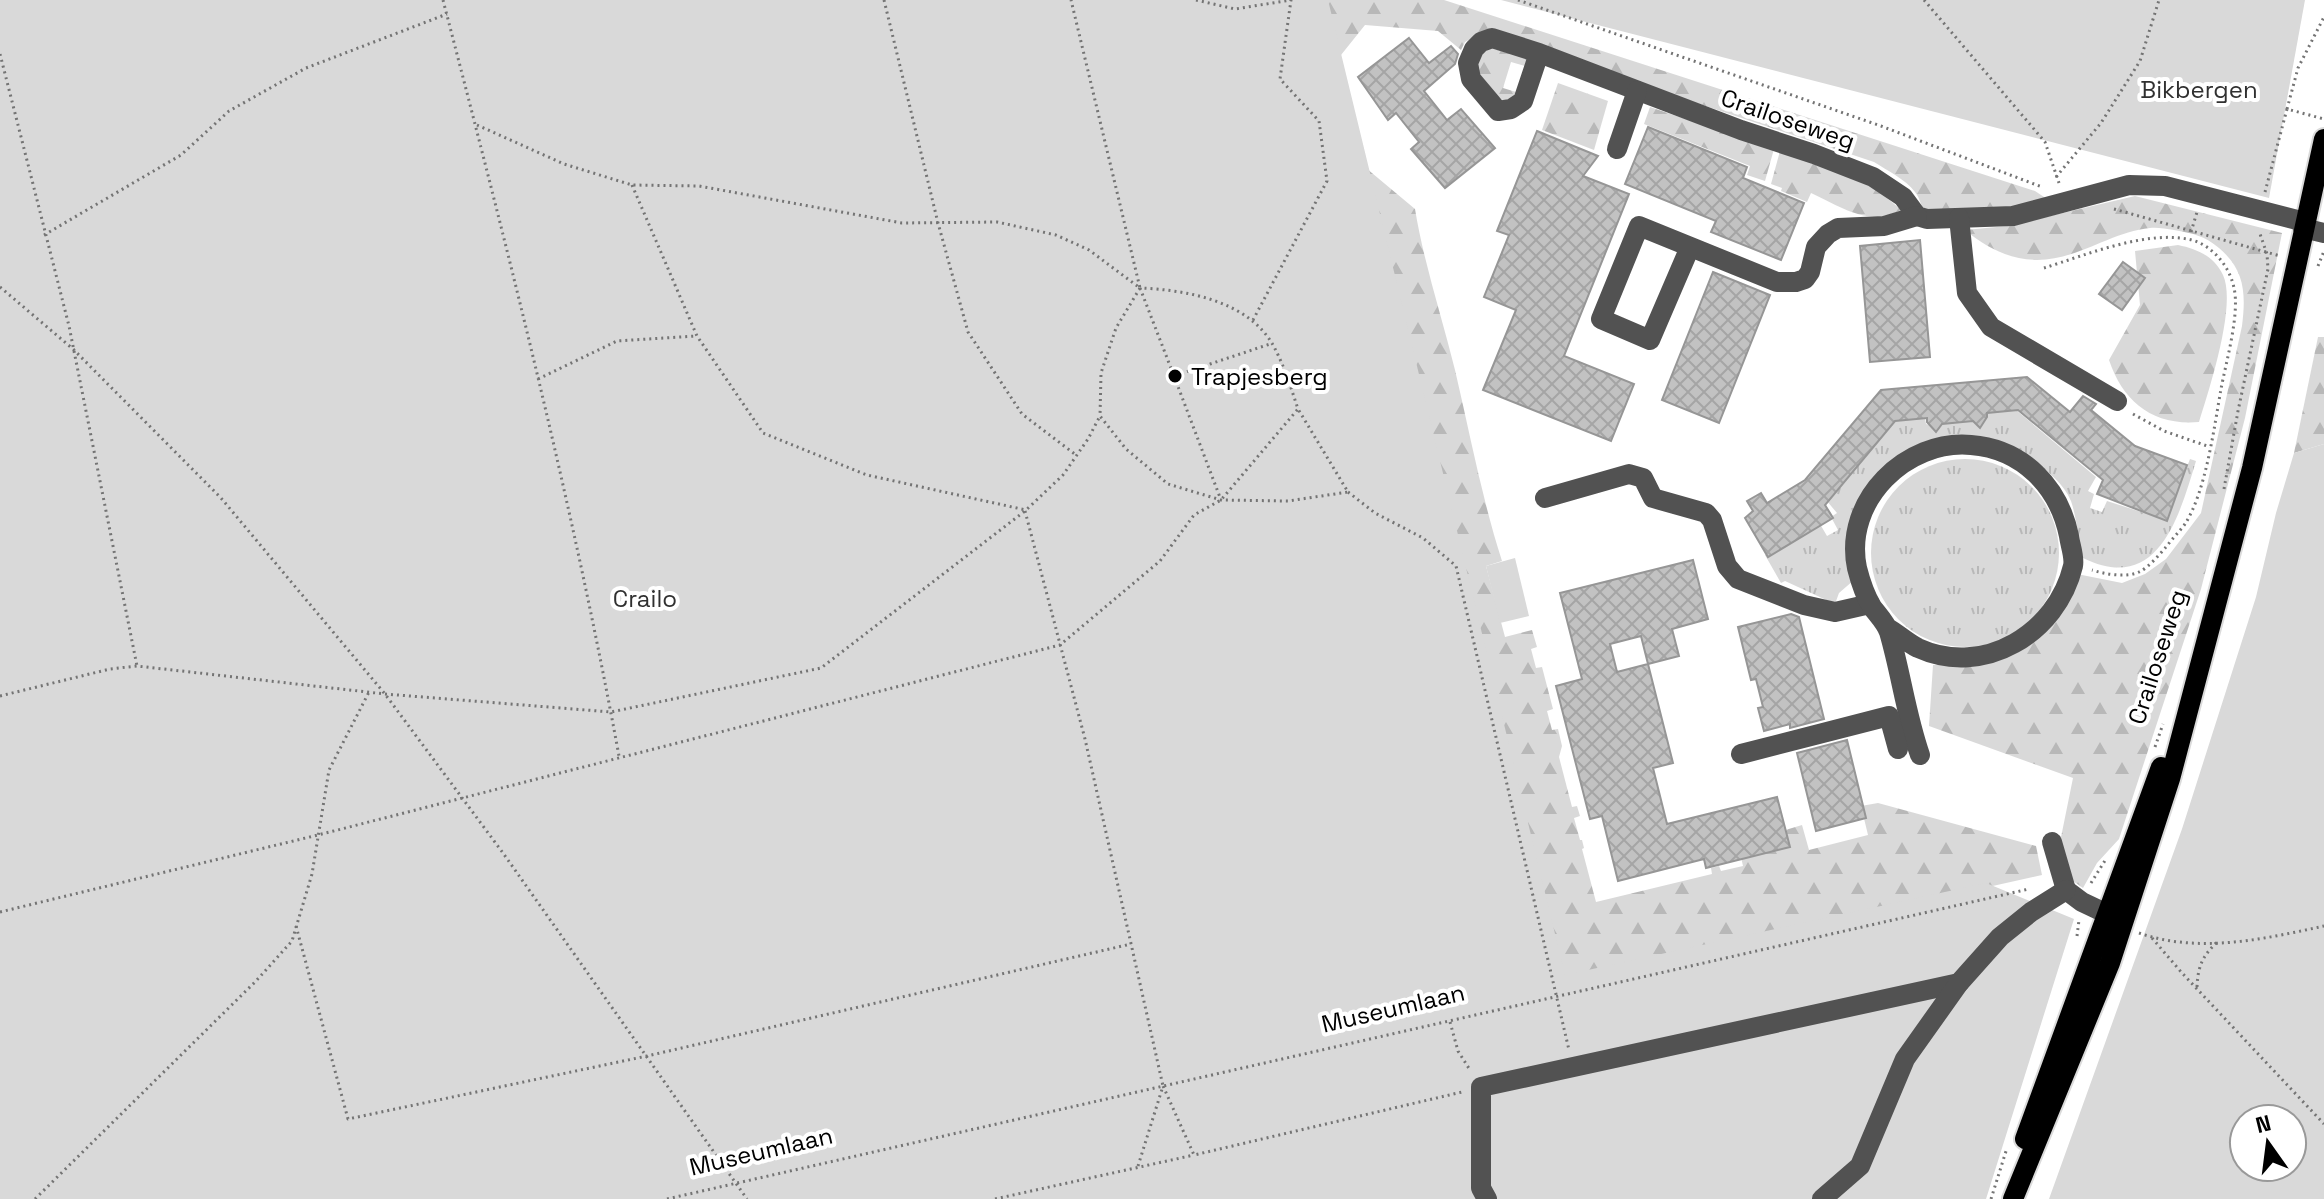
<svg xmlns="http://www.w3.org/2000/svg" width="2324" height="1199" font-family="'Space Grotesk',sans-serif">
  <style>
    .grass { fill: url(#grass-tufts) }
    .forest { fill: url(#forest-firs) }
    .park { fill: #d9d9d9; fill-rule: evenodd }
    .building { fill: url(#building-cross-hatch); stroke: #969696; stroke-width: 2; fill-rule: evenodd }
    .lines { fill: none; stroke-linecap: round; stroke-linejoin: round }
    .major-casing { stroke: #dbdbdb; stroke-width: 24 }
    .path { stroke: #747474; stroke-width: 3; stroke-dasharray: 2 4; stroke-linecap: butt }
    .minor { stroke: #525252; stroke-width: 20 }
    .major { stroke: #000; stroke-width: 20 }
    .poi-dot { fill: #000; stroke: #fff; stroke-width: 3 }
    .labels { text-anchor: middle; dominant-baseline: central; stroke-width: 8; stroke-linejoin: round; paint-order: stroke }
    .park-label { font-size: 24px; fill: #303030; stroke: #fff }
    .street-label { font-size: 24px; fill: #000; stroke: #fff }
    .poi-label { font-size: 24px; fill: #000; stroke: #fff; text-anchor: start }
  </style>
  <defs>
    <pattern id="grass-tufts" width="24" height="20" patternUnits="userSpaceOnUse" patternTransform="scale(2)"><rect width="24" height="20" fill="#d9d9d9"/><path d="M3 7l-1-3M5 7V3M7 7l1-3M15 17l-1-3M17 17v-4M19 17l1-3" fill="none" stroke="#b8b8b8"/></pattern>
    <pattern id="forest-firs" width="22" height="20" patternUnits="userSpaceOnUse" patternTransform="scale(2)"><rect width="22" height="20" fill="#d9d9d9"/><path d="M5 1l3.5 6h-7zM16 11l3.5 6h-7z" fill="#b8b8b8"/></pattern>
    <pattern id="building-cross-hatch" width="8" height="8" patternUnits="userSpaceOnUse" patternTransform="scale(2)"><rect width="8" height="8" fill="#c2c2c2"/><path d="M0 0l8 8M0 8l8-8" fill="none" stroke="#a5a5a5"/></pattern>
  </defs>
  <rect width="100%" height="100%" fill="#fff"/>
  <g class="grass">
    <path d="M 2016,410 L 2096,477 L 2088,491 L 2094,494 L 2090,508 L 2102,512 L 2107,501 L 2166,520 L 2190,459 L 2196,461 C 2179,517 2158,595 2083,558 C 2079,542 2076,515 2071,501 C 2057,469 2020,455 1991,440 L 1880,477 L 1854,580 L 1839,593 L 1835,604 L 1785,581 L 1781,583 L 1765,555 L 1820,524 L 1827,536 L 1838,530 L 1831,517 L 1837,513 L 1826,500 L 1894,421 L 1925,418 L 1926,424 L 1938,428 L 1941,424 L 1971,421 L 1980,424 L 1985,420 L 1985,413 Z"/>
    <circle cx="1965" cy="553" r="94"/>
  </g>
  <g class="forest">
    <path d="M 1079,0 L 1175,0 L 1222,14 L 1255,16 L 1292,7 L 1304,0 L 1444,0 L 2035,191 L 2047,199 C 2024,205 1947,223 1928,213 C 1920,208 1921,199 1915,192 C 1905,179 1888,171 1874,162 L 1483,32 L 1465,42 L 1461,50 L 1438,31 L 1365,25 L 1341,55 L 1290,97 L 1299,112 L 1415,209 C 1424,264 1442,317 1455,370 C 1470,434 1482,499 1502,561 L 1486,566 L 1505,637 L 1532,630 L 1537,647 L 1531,649 L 1536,668 L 1542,667 L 1553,709 L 1547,711 L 1552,730 L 1558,729 L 1562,746 L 1559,757 L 1572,807 L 1577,806 L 1580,816 L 1574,818 L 1580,840 L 1582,840 L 1584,848 L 1582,849 L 1596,902 L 1712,874 L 1711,868 L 1719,866 L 1721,871 L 1743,866 L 1738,844 L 1802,825 L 1809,850 L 1868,835 L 1861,806 L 1878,803 L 2036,846 L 2042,875 L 1564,982 L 1456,531 C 1428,533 1392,523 1370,506 C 1358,497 1349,484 1340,472 C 1328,444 1315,415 1303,387 C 1298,374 1294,359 1286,347 C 1258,299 1203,277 1149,284 Z"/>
    <path d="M 1490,48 L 1527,58 L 1525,66 L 1511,62 L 1503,88 L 1516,92 L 1509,103 C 1489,95 1462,63 1490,48 Z"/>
    <path d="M 1558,83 L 1608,101 L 1594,150 L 1542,130 Z"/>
    <path d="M 1650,107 L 1774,149 L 1765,181 L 1747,175 L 1750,166 L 1644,124 Z"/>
    <path d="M 1780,151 C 1829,167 1862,174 1901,210 C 1867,227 1842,207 1811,193 L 1807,202 L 1781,191 L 1782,188 L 1771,184 Z"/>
    <path d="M 2135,196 L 2282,233 L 2245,418 L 2201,589 L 2119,839 L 2097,863 L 2083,888 L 2070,879 L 2058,852 L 2073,778 L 1929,726 L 1933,665 L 1972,665 L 1990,659 L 2077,574 L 2122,583 L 2145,574 L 2166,559 L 2201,513 L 2242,326 C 2246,294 2245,270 2219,248 C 2205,236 2192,233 2174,230 C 2166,229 2157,227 2150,228 C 2111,232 2077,260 2037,260 C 2008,259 1987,248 1965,230 L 2007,226 Z"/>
    <path d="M 2178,245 C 2197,249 2214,256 2223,275 C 2237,305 2209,390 2199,422 C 2153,426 2123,402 2109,360 L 2140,305 L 2135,251 Z"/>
    <path d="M 2318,337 L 2324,337 L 2324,444 L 2294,453 Z"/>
  </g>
  <g class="park">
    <path d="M 0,0 L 1328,0 L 1565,975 L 1986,883 L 2074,919 L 1986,1199 L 0,1199 Z"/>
    <path d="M 1501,0 L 2305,0 L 2269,198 Z"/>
    <path d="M 2324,444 L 2324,1199 L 2049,1199 L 2182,829 L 2256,597 L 2276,513 L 2294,453 ZM 2244,1119 L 2292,1119 L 2292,1167 L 2244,1167 Z"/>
    <path d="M 1515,558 L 1529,616 L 1500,623 L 1486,566 Z"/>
  </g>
  <g class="building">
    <path d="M 1409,38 L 1429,63 L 1451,46 L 1458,54 L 1455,64 L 1424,91 L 1447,120 L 1461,109 L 1495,148 L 1445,188 L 1411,149 L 1419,142 L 1396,113 L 1388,120 L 1358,77 Z"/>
    <path d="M 1648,127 L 1747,167 L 1743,178 L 1804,203 L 1781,260 L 1711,232 L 1716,221 L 1625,184 Z"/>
    <path d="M 1537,131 L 1598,156 L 1583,176 L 1629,194 L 1564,356 L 1634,384 L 1611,441 L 1483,390 L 1516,310 L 1484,297 L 1509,235 L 1497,231 Z"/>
    <path d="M 1920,240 L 1930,357 L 1870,362 L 1860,246 Z"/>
    <path d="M 2123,262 L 2145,278 L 2122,310 L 2099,294 Z"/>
    <path d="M 1713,272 L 1770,295 L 1719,423 L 1662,400 Z"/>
    <path d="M 2027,377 L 2070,412 L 2083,396 L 2096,404 L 2091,410 L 2135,446 L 2187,465 L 2167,521 L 2097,494 L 2103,480 L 2018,410 L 1987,413 L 1987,417 L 1980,428 L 1973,421 L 1942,424 L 1936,432 L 1927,422 L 1927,418 L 1895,421 L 1825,505 L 1833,518 L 1768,557 L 1745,518 L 1753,511 L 1747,501 L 1761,493 L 1767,503 L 1805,480 L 1881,390 Z"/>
    <path d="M 1693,560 L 1708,619 L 1672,629 L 1679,656 L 1648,664 L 1673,763 L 1653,768 L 1667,824 L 1777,797 L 1790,847 L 1706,868 L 1704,859 L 1618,881 L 1602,816 L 1590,819 L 1556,686 L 1582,679 L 1560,593 ZM 1641,636 L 1648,664 L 1617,672 L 1610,644 Z"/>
    <path d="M 1791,614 L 1799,617 L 1824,719 L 1790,728 L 1790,724 L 1764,731 L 1758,708 L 1763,707 L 1756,679 L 1751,680 L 1738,627 Z"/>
    <path d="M 1847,740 L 1866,818 L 1816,831 L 1797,753 Z"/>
  </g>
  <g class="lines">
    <g class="major-casing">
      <g id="major">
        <path d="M 2025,1139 L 2161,767"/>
        <path d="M 2013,1199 L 2110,963 L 2170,779 L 2252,468 L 2324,139"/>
      </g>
    </g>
    <g class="path">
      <path d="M 443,0 C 508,251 572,501 619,756"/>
      <path d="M 884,0 L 938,223 L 968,332 L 1022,414 L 1076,455"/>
      <path d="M 1196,0 L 1235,9 L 1291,0 L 1280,79 L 1319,121 L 1327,181 L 1253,320"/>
      <path d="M 1518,0 L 1881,126 L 2042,187"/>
      <path d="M 1924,0 L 2045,142 L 2059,183"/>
      <path d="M 0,54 L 69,326 L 137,666"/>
      <path d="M 2287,109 L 2298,68 L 2324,17"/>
      <path d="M 477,125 L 564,164 L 632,185 L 699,186 L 902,223 L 997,222 L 1056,235 L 1089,250 L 1140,288 L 1071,0"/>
      <path d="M 2056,177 L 2101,123 L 2140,61 L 2159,0"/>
      <path d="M 632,185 L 697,336 L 763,433 L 867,475 L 1026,510"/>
      <path d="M 2265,192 L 2287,109 L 2324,119"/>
      <path d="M 2114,209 L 2280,256"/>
      <path d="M 2191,232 L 2197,212"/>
      <path d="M 44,235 L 181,155 L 229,111 L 306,68 L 447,14"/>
      <path d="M 2318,266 L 2324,251"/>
      <path d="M 2044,268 C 2086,255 2148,229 2192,240 C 2213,246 2230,267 2234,288 C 2240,314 2226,362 2221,389 C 2214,428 2206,491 2185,524 C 2179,532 2172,539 2166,547 C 2159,555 2148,568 2139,572 C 2126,578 2104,574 2092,570"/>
      <path d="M 0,287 L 73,349 L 221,498 L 385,694 L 503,853 L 747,1199"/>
      <path d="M 1140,288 L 1116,328 L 1101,373 L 1100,416 L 1126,449 L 1168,484 L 1221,500 L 1288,501 L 1348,492 L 1298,409"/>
      <path d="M 1140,288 L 1174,376 L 1270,344"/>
      <path d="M 1174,376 L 1221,500"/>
      <path d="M 538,379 L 617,341 L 697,336"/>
      <path d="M 2133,414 L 2164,431 L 2210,447"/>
      <path d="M 2224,489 L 2238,411 L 2268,269 L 2267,254 L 2259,231"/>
      <path d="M 1348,492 L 1375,513 L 1423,538 L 1456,566 L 1569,1050"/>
      <path d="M 1025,511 L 1085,739 L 1163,1086"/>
      <path d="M 0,696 L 110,669 L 137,666 L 385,694 L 611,712 L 821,668 L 1025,511 L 1063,475 L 1088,439 L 1100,416"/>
      <path d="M 2155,747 L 2163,724"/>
      <path d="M 2091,883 L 2106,859"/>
      <path d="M 0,912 L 318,835 L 1060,645 L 1160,561 L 1194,515 L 1221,500 L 1298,409 C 1291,388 1284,365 1273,345 C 1248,301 1187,290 1140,288"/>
      <path d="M 296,926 L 348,1119 L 647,1056 L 1131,944"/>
      <path d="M 2139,933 C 2199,954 2264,939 2324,926"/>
      <path d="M 2077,936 L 2079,920"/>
      <path d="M 2152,938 L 2182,973 L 2324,1124"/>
      <path d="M 2197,987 C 2198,966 2202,957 2217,942"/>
      <path d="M 1450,1022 L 1458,1051 L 1470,1070"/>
      <path d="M 1138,1166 L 1163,1086 L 1194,1155 L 1462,1092"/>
      <path d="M 35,1199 L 256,981 L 292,941 L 312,874 L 329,770 L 369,692"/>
      <path d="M 667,1199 L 2029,889"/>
      <path d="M 995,1199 L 1194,1155"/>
      <path d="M 1991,1199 L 2007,1148"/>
    </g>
    <g class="minor">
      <path d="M 1539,53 L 1523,101 L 1511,109 L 1498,111 L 1471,79 L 1468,63 L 1474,49 L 1481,42 L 1492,38 L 1539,53 L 1741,130 L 1814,154 L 1873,177 L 1903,197 L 1917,216 L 1927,219 L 2013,216 L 2129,185 L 2165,186 L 2305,222"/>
      <path d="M 1617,149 L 1637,91"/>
      <path d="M 1959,218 L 1967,293 L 1991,327 L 2117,401"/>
      <path d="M 2303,228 L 2324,233"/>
      <path d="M 1690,247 L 1650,340 L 1601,319 L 1639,226 L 1777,282 L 1796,282 L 1805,279 L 1810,272 L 1816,247 L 1828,234 L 1838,228 L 1884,226 L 1917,216"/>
      <path d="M 1545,498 L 1629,474 L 1643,478 L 1653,498 L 1706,513 L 1712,520 L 1727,566 L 1738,579 L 1804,605 L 1835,612 L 1870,604"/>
      <path d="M 1888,628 C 1898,634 1908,643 1918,648 C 1984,678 2057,633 2073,566 C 2075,557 2070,545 2069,536 C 2059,487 2023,449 1971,445 C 1907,439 1843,500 1857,568 C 1860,580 1866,597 1872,607 C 1878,615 1886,623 1889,632 C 1901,673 1906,715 1920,755"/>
      <path d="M 1741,754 L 1889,716 L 1898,749"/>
      <path d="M 2052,842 L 2066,890"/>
      <path d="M 2066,890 L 2082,902 L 2120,920"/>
      <path d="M 1487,1199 L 1481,1188 L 1481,1087 L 1959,983"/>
      <path d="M 1822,1199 L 1860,1166 L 1905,1059 L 1959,983 L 2000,937 L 2031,912 L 2066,890"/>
    </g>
    <use href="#major" class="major"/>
  </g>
  <circle class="poi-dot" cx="1175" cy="376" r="8"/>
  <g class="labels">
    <g class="park-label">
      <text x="2199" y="89">Bikbergen</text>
      <text x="645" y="598">Crailo</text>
    </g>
    <g class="street-label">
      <text transform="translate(1788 119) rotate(19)">Crailoseweg</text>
      <text transform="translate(2157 657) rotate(-72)">Crailoseweg</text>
      <text transform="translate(1393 1008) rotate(-13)">Museumlaan</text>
      <text transform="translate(761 1151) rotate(-13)">Museumlaan</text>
    </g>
    <g class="poi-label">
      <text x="1191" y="376">Trapjesberg</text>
    </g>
  </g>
  <g transform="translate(2268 1143) rotate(346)"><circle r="38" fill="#ffffff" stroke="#999999" stroke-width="2"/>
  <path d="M0-6L14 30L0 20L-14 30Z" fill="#000000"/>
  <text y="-12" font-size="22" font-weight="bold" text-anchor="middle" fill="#000000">N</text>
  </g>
</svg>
